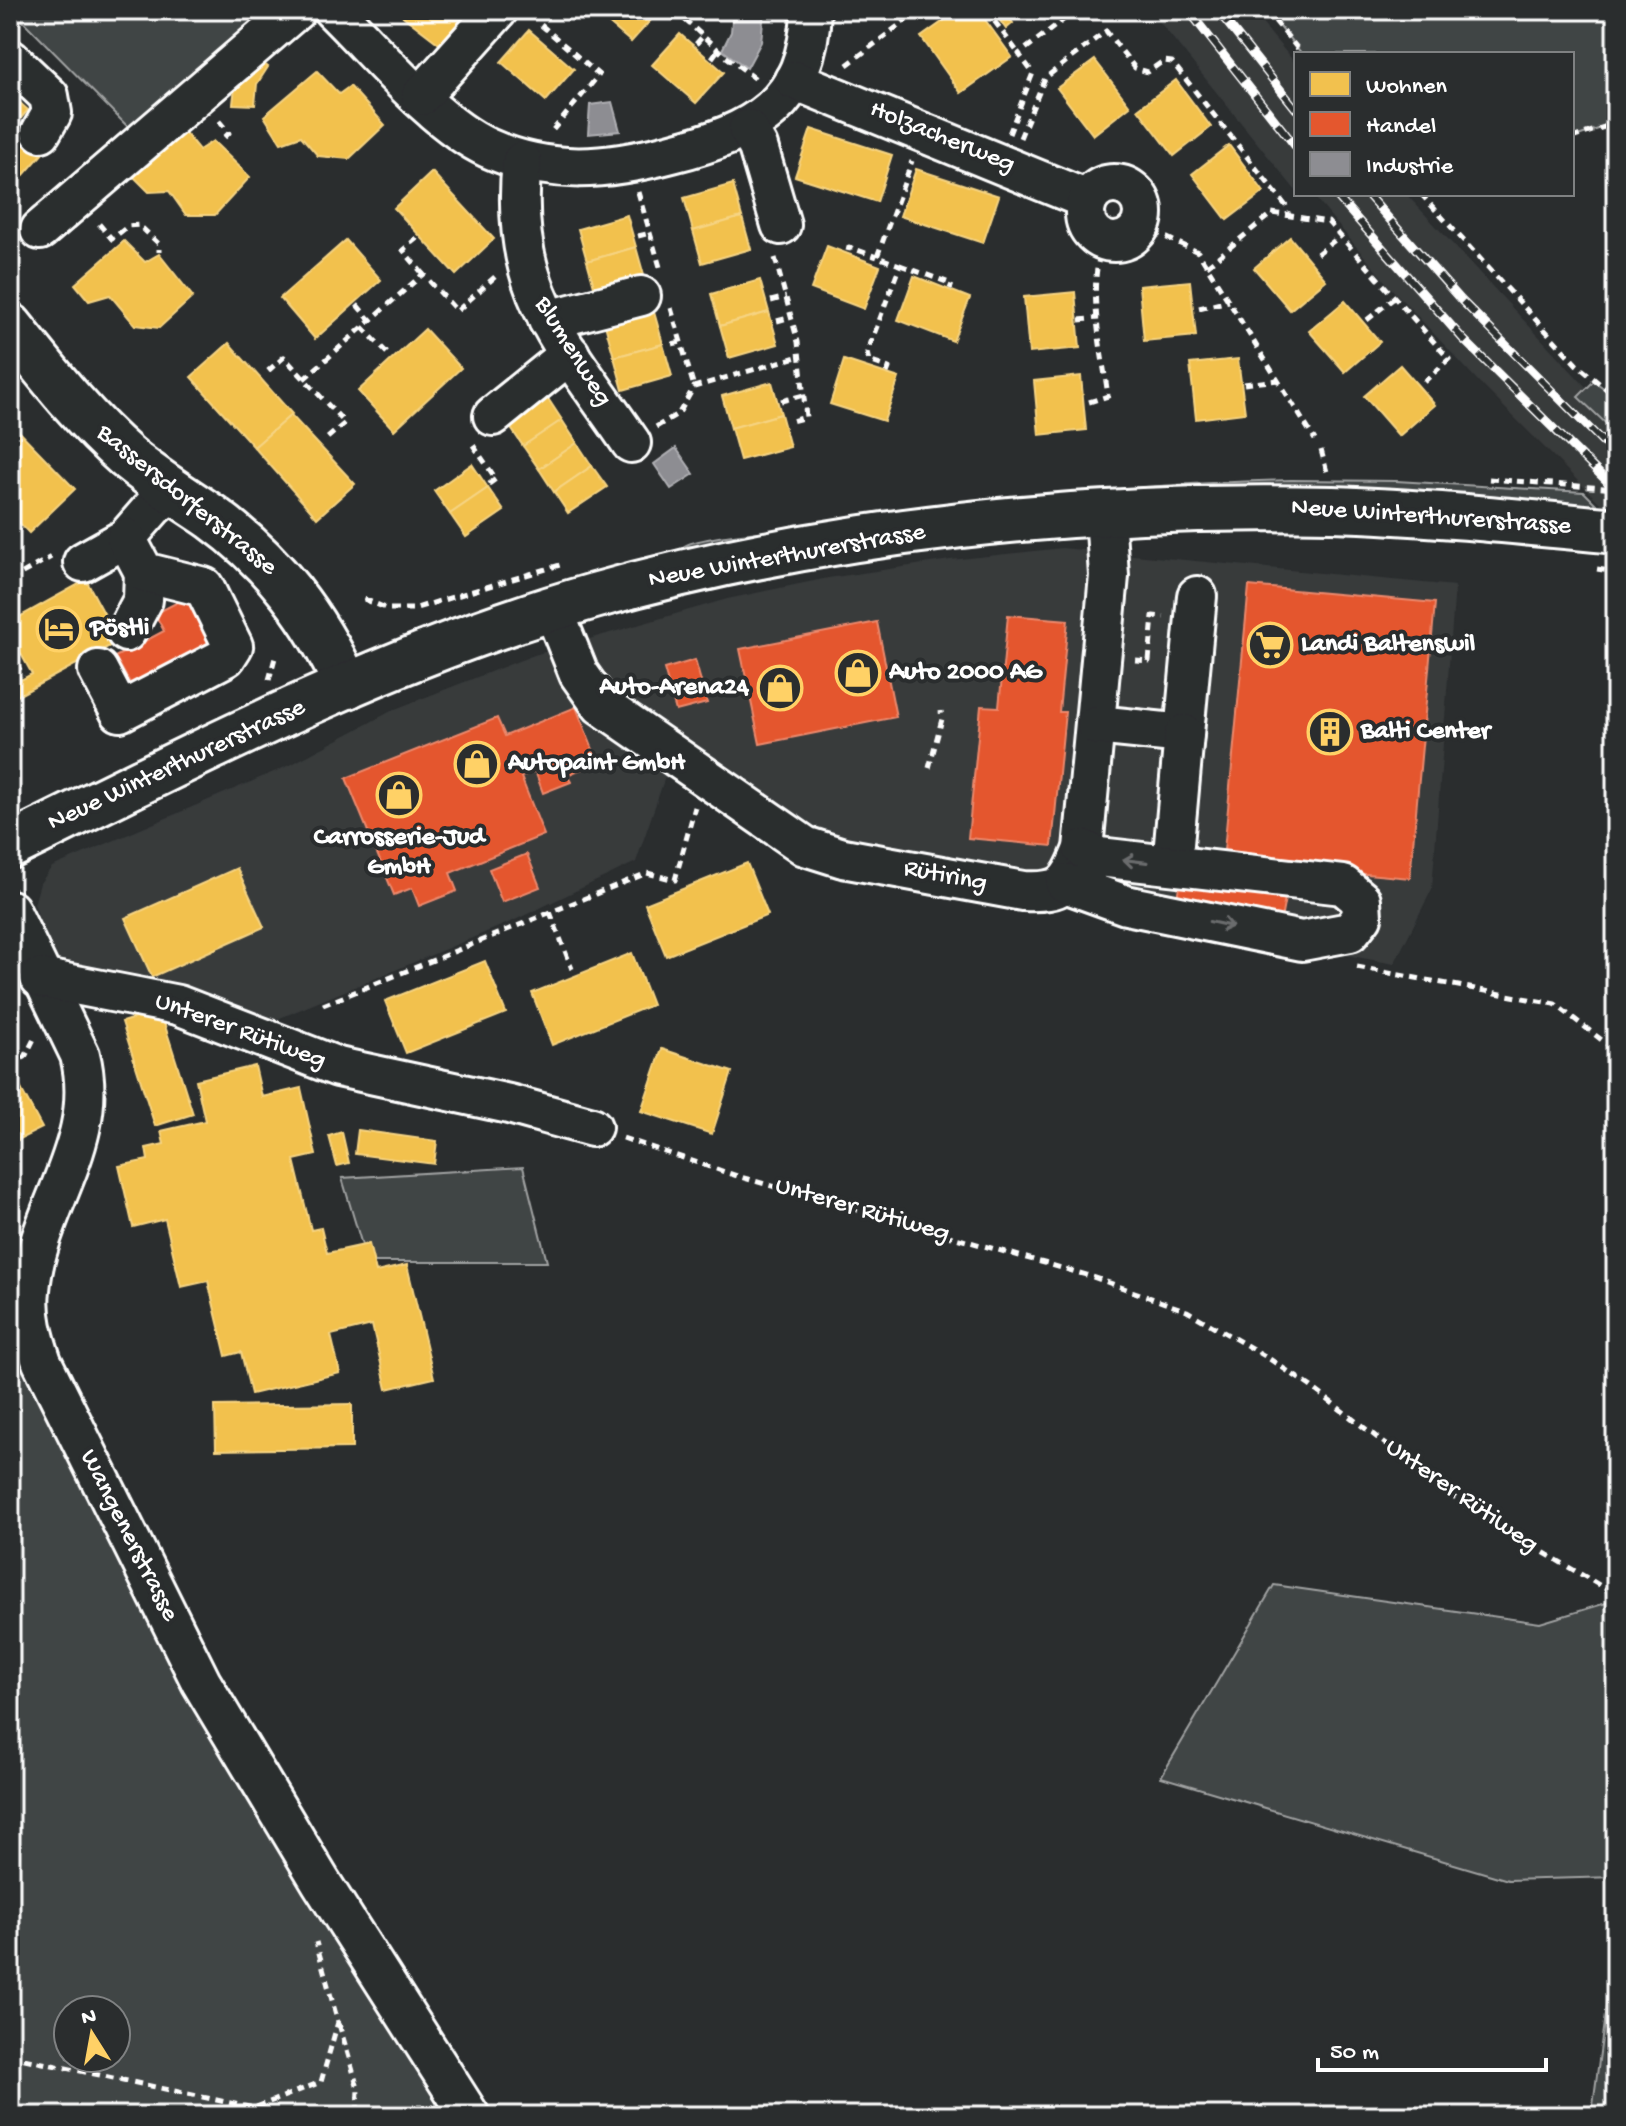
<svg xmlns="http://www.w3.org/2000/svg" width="1626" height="2126" font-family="'Gochi Hand',sans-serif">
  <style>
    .built { fill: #373a3b }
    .green { fill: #414445; stroke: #a0a2a2; stroke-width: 2; fill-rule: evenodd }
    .homes { fill: #f2c14e; stroke: #f6d483; stroke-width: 2 }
    .shops { fill: #e4572e; stroke: #ec896d; stroke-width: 2 }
    .industry { fill: #8d8d92; stroke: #afafb3; stroke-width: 2 }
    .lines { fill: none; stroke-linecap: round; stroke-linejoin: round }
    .minor-casing { stroke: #fff; stroke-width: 44 }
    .major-casing { stroke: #fff; stroke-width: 50 }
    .path { stroke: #fff; stroke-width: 5; stroke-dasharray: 8 6; stroke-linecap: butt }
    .minor { stroke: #2a2d2e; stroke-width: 38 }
    .major { stroke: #2a2d2e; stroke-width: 44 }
    .rail-casing { stroke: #fff; stroke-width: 9 }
    .rail { stroke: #2a2d2e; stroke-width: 6; stroke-dasharray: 18; stroke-linecap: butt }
    .oneway { stroke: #6a6c6d }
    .labels { text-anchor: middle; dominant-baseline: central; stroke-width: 8; stroke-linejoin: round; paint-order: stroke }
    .street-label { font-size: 26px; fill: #fff; stroke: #2a2d2e }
    .poi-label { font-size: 26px; font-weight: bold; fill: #fff; stroke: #2a2d2e; text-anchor: start }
  </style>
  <rect width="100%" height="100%" fill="#2a2d2e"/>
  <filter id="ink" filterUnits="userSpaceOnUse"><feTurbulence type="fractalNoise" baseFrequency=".0125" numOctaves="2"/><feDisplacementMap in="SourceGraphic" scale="16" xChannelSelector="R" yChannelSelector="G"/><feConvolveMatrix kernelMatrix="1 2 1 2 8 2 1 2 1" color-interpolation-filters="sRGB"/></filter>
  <g filter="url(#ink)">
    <g class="built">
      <path d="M 1150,10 L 1251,10 L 1296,64 L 1296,191 Z"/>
      <path d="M 1312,194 L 1406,194 L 1587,388 L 1579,397 L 1616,433 L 1616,519 L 1479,382 L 1389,286 Z"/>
      <path d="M 1062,548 L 1455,586 L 1432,889 L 1394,964 L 1106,910 L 824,840 L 665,777 L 636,862 L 513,921 L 268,1023 L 167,984 L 123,974 L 114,982 L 63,973 L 45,935 L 34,904 L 40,883 L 52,867 L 290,765 L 395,709 L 534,655 L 727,599 L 828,578 L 950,560 Z"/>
    </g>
    <g class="green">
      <path d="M 12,10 L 275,10 L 136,135 Z"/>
      <path d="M 1266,10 L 1616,10 L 1616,123 L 1572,138 L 1572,54 L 1302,54 Z"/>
      <path d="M 1594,381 L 1616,397 L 1616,433 L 1578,397 Z"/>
      <path d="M 1291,480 L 1396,481 L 1584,492 L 1599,507 L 1454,494 L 1264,485 L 1262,489 L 683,547 C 695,537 757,533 777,530 C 948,504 1118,484 1291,480 Z"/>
      <path d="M 523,1167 L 547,1262 L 367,1262 L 342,1178 Z"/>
      <path d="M 10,1241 L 33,1268 L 55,1391 L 470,2116 L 10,2116 ZM 68,2010 L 116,2010 L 116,2058 L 68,2058 Z"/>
      <path d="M 1274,1585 L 1540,1623 L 1616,1600 L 1616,1877 L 1508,1880 L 1161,1777 Z"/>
      <path d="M 1616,1931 L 1616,2116 L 1592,2113 Z"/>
    </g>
    <g class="homes">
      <path d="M 404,10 L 469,10 L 442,46 L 400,14 Z"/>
      <path d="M 593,10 L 658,10 L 659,11 L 631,42 Z"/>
      <path d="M 959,10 L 978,10 L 1012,57 L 961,93 L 921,37 Z"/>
      <path d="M 1004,10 L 1013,23 L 1006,29 L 995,14 Z"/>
      <path d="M 529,30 L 574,69 L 546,101 L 501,62 Z"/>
      <path d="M 680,34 L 724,72 L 696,103 L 652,65 Z"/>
      <path d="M 255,57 L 268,67 L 257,84 L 255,105 L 233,104 L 236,78 Z"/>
      <path d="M 1095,60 L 1130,106 L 1093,135 L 1057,88 Z"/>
      <path d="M 317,71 L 339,94 L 350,86 L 385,125 L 349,159 L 318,156 L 301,136 L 281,143 L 264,116 Z"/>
      <path d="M 1176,80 L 1211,127 L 1174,156 L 1138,109 Z"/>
      <path d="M 10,94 L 28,110 L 14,126 L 44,152 L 22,177 L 10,167 Z"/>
      <path d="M 182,129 L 199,150 L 213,141 L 250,177 L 215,215 L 186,215 L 169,191 L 149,192 L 131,174 Z"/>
      <path d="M 811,129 L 892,155 L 877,202 L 795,176 Z"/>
      <path d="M 1229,145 L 1264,192 L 1227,220 L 1192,174 Z"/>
      <path d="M 916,169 L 999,196 L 983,243 L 900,216 Z"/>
      <path d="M 432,172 L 494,239 L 456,275 L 394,208 Z"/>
      <path d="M 733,184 L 742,217 L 693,231 L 684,198 Z"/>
      <path d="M 627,215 L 636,247 L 587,261 L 578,229 Z"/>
      <path d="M 742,217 L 751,249 L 702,263 L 693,231 Z"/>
      <path d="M 1290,237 L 1326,280 L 1290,310 L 1254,268 Z"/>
      <path d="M 346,240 L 381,280 L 315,339 L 280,298 Z"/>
      <path d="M 124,241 L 145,262 L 159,254 L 193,297 L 159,328 L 135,325 L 110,295 L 89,301 L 75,284 Z"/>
      <path d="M 827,246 L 880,266 L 864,309 L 811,289 Z"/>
      <path d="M 636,247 L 645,279 L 596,293 L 587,261 Z"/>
      <path d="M 914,276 L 970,298 L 953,341 L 898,320 Z"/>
      <path d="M 760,280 L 769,312 L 720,326 L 711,294 Z"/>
      <path d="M 1190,281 L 1196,336 L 1144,341 L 1139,286 Z"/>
      <path d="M 1075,292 L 1080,348 L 1029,353 L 1024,297 Z"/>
      <path d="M 1345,301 L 1380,342 L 1345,372 L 1309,331 Z"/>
      <path d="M 654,312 L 663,344 L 614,357 L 605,325 Z"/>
      <path d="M 769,312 L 778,344 L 729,358 L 720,326 Z"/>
      <path d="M 425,329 L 461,368 L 394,430 L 358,391 Z"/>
      <path d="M 229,343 L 292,414 L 254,447 L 191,377 Z"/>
      <path d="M 663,344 L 672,376 L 623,390 L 614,357 Z"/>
      <path d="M 1238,359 L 1245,413 L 1196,419 L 1190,364 Z"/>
      <path d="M 844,360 L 899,378 L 884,421 L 830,404 Z"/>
      <path d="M 1400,365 L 1435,405 L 1399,436 L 1364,396 Z"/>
      <path d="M 1081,376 L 1086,430 L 1039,435 L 1034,381 Z"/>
      <path d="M 772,382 L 781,414 L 731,428 L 722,396 Z"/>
      <path d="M 545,394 L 562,420 L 523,446 L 506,421 Z"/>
      <path d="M 781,414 L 790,447 L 740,460 L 731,428 Z"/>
      <path d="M 291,415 L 355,484 L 317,518 L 254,447 Z"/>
      <path d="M 562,420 L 577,443 L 539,469 L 523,446 Z"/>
      <path d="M 10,422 L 75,489 L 29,533 L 10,513 Z"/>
      <path d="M 577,443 L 592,466 L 554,492 L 539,469 Z"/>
      <path d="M 472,464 L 488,488 L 450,514 L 434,491 Z"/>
      <path d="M 592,466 L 607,487 L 568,513 L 554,492 Z"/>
      <path d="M 488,488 L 504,511 L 466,537 L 450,514 Z"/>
      <path d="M 86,580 L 119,641 L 10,700 L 10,659 L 21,680 L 32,674 L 10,634 L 10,622 Z"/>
      <path d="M 747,863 L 768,915 L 666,956 L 645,904 Z"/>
      <path d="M 237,868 L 264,927 L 152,977 L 125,918 Z"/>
      <path d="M 632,953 L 652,1005 L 552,1045 L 532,993 Z"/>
      <path d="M 485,961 L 506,1013 L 406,1053 L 385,1001 Z"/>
      <path d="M 160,1010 L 193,1114 L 155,1126 L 122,1022 Z"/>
      <path d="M 662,1049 L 732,1072 L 712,1134 L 641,1111 Z"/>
      <path d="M 255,1066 L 262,1097 L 301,1088 L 316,1155 L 294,1160 L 311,1230 L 321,1228 L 327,1253 L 369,1244 L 376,1272 L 407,1265 L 434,1378 L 387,1389 L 372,1325 L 331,1335 L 340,1373 L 251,1394 L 241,1352 L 226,1356 L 208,1281 L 181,1287 L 165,1219 L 133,1227 L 119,1166 L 148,1160 L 146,1148 L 164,1144 L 161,1131 L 205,1121 L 196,1080 Z"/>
      <path d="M 11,1070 L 42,1128 L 10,1144 L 10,1071 Z"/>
      <path d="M 358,1130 L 437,1141 L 434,1164 L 355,1154 Z"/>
      <path d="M 342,1132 L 349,1163 L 337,1166 L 329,1136 Z"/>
      <path d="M 352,1404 L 352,1448 L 216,1450 L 215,1406 Z"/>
    </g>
    <g class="shops">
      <path d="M 1249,586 L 1435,603 L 1410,878 L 1223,861 Z"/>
      <path d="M 191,595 L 217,643 L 133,688 L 115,657 L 164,631 L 155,614 Z"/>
      <path d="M 1008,615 L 1068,620 L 1059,712 L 1065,712 L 1052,846 L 968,838 L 981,706 L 999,707 Z"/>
      <path d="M 877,622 L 896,717 L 760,744 L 740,649 Z"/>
      <path d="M 695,660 L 707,703 L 676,711 L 664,669 Z"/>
      <path d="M 576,707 L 598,762 L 567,775 L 571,782 L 543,793 L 535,771 L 521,777 L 544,835 L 450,873 L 457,891 L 419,906 L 412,888 L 394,895 L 346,778 L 497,718 L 505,736 Z"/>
      <path d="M 527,854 L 540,887 L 502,902 L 489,869 Z"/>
      <path d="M 1180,880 L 1286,893 L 1279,930 L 1175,910 Z"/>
    </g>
    <g class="industry">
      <path d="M 733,10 L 764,10 L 761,42 L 747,68 L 722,50 L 731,32 Z"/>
      <path d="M 612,102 L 620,131 L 588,134 L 590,105 Z"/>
      <path d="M 676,448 L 694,474 L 671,489 L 654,464 Z"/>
    </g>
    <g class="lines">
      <g class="minor-casing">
        <g id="minor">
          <path d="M 333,10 C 375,51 435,124 488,148 C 550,176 608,170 672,153 C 754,132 808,105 811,10"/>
          <path d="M 10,59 L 49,96 L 52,113 L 41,132"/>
          <path d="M 794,80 L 1088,200"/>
          <path d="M 421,96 L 498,10"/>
          <path d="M 748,129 L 758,147 L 781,225"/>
          <path d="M 522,161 C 508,293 562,341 631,443"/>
          <circle cx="1114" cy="213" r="29"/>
          <path d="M 40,230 L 296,10"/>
          <path d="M 548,320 L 641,296"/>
          <path d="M 493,416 L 570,354"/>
          <path d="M 83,562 L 126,538 L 153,507 L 172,491"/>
          <path d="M 553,609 L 579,674 L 601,705 L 805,846 L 843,858 L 1023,891 C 1063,893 1069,885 1083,849 L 1109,576 L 1105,514"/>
          <path d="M 126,632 L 143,600 L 144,572"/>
          <path d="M 98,670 L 120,712 L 226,657 L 233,646 L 204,587 L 144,572 L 126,538"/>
          <path d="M 1096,725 L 1184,734 L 1197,596"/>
          <path d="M 1174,844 L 1184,734"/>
          <path d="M 1065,883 L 1126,905 L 1302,941 L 1350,932 L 1362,917 L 1361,900 L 1343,885 L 1099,857 L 1083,849"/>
          <path d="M 10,910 L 80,1055 C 102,1142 37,1207 30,1290 C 27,1315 34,1338 42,1362 L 201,1682 L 321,1882 L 470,2116"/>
          <path d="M 40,978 L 178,1005 L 338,1067 L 509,1104 L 592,1127"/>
        </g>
      </g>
      <g class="major-casing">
        <g id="major">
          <path d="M 10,326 C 47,372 83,419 127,457 C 154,480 184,498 212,517 C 274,562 315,617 347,686"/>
          <path d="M 10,846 C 199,753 390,654 594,596 C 828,529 1090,503 1332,509 C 1427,512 1522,522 1616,531"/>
        </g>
      </g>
      <g class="path">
        <path d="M 674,10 L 724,55 L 756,79"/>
        <path d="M 986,10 L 1019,54"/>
        <path d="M 1266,10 L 1302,54"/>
        <path d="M 541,25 L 599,75 L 552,131"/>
        <path d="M 696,44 L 703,36"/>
        <path d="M 712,58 L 718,50"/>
        <path d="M 847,65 L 919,10"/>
        <path d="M 219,121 L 229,133 L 221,141"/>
        <path d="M 1009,134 L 1033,73 L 1019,54 L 1076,10"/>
        <path d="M 1020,138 L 1045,78 L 1106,31 L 1135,68 L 1148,72 L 1163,61 L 1172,62 L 1286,206 L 1289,216"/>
        <path d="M 1572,138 L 1616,123"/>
        <path d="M 638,192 L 660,267"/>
        <path d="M 1421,194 L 1577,365 L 1616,397"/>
        <path d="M 99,224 L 112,239 L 128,226 L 139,225 L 159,244 L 159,252"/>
        <path d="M 1141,226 L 1198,252 L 1315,440"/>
        <path d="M 638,236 L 650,233"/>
        <path d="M 417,238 L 403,250 L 423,274"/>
        <path d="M 848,251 L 849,247 L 877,257"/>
        <path d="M 1317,254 L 1340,236"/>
        <path d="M 775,258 L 798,342 L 806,417 L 788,422"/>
        <path d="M 900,265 L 952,284 L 950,289"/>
        <path d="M 1207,266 L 1272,213 L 1328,222 L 1449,359 L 1424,382"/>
        <path d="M 771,301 L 786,297"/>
        <path d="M 357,305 L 370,320"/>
        <path d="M 671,308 L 694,387"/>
        <path d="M 1199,308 L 1229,301"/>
        <path d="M 1079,320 L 1099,318"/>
        <path d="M 1367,320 L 1394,298"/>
        <path d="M 777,321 L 791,317"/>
        <path d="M 362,327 L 390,356"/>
        <path d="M 672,344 L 681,342"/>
        <path d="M 268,371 L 284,357 L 345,423 L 325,440"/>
        <path d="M 887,373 L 889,368 L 869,361 L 867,353 L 900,265 L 877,257 L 912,161"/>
        <path d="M 304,379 L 423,274 L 457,311 L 498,274"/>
        <path d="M 1244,384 L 1278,380"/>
        <path d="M 781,401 L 804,395"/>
        <path d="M 1089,402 L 1108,396 C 1103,355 1083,275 1107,241"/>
        <path d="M 656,427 L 679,413 L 694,387 L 800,356"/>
        <path d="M 473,445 L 496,479 L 489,484"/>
        <path d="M 1321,450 L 1327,472"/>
        <path d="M 1489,479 L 1616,489"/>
        <path d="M 1597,569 L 1616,572"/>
        <path d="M 10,580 L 51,557"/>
        <path d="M 364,599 L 388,609 L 413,609 L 563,564"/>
        <path d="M 10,651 L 23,676"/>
        <path d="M 1135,660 L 1149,661 L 1153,616 L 1164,617"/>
        <path d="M 269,680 L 276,654"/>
        <path d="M 929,768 L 942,719 L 941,711"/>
        <path d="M 550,912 L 572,969"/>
        <path d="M 1357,967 L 1555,1004 L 1616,1051"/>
        <path d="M 323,1005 L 647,873 L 675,880 L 695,807"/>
        <path d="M 10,1065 L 25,1057 L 35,1037"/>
        <path d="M 623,1138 L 737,1176 L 1090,1276 L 1187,1311 L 1265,1356 L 1310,1386 L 1470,1509 L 1616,1595"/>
        <path d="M 339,2024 L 358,2088 L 357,2116"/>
        <path d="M 10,2056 L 254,2108 L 321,2082 L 338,2022 L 316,1942"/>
      </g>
      <use href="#minor" class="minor"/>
      <use href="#major" class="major"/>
      <g class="rail-casing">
        <g id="rail">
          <path d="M 1188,10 L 1296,147"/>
          <path d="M 1217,10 L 1296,109"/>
          <path d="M 1335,194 L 1462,338 L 1616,490"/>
          <path d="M 1367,194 L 1461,300 L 1616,455"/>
        </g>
      </g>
      <use href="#rail" class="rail"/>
    </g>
    <defs><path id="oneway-shaft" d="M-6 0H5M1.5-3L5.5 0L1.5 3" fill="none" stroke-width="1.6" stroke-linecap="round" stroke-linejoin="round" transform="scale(2)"/></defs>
    <g class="oneway">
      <use href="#oneway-shaft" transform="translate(1135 861) rotate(-173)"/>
      <use href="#oneway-shaft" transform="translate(1221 924) rotate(12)"/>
    </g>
  </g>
  <defs>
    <g id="hotel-ring" transform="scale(2.3)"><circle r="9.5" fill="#2a2d2e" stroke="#ffd166" stroke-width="1.5"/><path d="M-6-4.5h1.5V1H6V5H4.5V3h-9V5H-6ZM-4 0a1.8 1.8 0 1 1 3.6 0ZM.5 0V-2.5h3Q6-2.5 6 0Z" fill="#ffd166"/></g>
    <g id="supermarket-ring" transform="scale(2.3)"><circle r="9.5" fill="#2a2d2e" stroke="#ffd166" stroke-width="1.5"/><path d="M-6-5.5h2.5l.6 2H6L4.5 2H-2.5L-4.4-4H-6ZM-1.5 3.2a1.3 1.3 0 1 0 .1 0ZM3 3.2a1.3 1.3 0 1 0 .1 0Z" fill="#ffd166"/></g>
    <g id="shop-ring" transform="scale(2.3)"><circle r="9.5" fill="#2a2d2e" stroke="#ffd166" stroke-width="1.5"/><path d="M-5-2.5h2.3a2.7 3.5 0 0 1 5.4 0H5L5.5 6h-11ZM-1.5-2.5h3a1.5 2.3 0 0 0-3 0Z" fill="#ffd166"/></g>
    <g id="building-ring" transform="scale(2.3)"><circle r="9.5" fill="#2a2d2e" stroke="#ffd166" stroke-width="1.5"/><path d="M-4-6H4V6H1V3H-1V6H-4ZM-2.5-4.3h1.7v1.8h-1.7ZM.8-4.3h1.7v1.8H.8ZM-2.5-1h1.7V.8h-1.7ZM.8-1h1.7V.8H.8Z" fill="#ffd166"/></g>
  </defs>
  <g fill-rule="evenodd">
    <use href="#hotel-ring" x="59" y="629"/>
    <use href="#supermarket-ring" x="1270" y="645"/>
    <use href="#shop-ring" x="858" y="673"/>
    <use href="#shop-ring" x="780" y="688"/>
    <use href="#building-ring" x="1330" y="732"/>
    <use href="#shop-ring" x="477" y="764"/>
    <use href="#shop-ring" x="399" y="795"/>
  </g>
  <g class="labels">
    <g class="street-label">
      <text transform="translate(942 138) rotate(22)">Holzacherweg</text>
      <text transform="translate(572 352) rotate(58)">Blumenweg</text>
      <text transform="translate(186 501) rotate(39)">Bassersdorferstrasse</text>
      <text transform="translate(1431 518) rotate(4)">Neue Winterthurerstrasse</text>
      <text transform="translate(787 557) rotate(-10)">Neue Winterthurerstrasse</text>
      <text transform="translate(177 766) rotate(-25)">Neue Winterthurerstrasse</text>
      <text transform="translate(945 877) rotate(11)">Rütiring</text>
      <text transform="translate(240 1032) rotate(20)">Unterer Rütiweg</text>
      <text transform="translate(862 1211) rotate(16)">Unterer Rütiweg</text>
      <text transform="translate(1461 1497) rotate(35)">Unterer Rütiweg</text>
      <text transform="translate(128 1536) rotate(63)">Wangenerstrasse</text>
    </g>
    <g class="poi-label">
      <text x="90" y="629">Pöstli</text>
      <text x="1301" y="645">Landi Baltenswil</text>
      <text x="889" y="673">Auto 2000 AG</text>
      <text x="749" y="688" text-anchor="end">Auto-Arena24</text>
      <text x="1361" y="732">Balti Center</text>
      <text x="508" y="764">Autopaint GmbH</text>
      <text x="399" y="838" text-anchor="middle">Carrosserie-Jud<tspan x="399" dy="30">GmbH</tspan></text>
    </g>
  </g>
  <rect width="1626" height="2126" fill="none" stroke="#2a2d2e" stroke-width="40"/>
  <rect x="20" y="20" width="1586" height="2086" fill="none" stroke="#fff" stroke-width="3" filter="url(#ink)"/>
  <rect x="1294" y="52" width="280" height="144" fill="#2a2d2e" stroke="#7f8182" stroke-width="2"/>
  <rect x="1310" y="72" width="40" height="24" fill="#f2c14e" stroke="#7f8182" stroke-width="2"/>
  <text x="1366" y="92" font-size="24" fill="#ffffff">Wohnen</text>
  <rect x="1310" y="112" width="40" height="24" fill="#e4572e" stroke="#7f8182" stroke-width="2"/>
  <text x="1366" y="132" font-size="24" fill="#ffffff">Handel</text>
  <rect x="1310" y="152" width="40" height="24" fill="#8d8d92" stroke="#7f8182" stroke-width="2"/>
  <text x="1366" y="172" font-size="24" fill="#ffffff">Industrie</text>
  <g transform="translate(92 2034) rotate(349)"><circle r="38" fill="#2a2d2e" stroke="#7f8182" stroke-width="2"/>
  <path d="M0-6L14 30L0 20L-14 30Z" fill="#ffd166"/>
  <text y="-12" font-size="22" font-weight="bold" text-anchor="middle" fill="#ffffff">N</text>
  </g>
  <path d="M1318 2058v12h228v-12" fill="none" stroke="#ffffff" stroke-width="4"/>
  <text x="1330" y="2058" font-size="24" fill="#ffffff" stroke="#2a2d2e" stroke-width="6" paint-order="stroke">50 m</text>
</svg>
